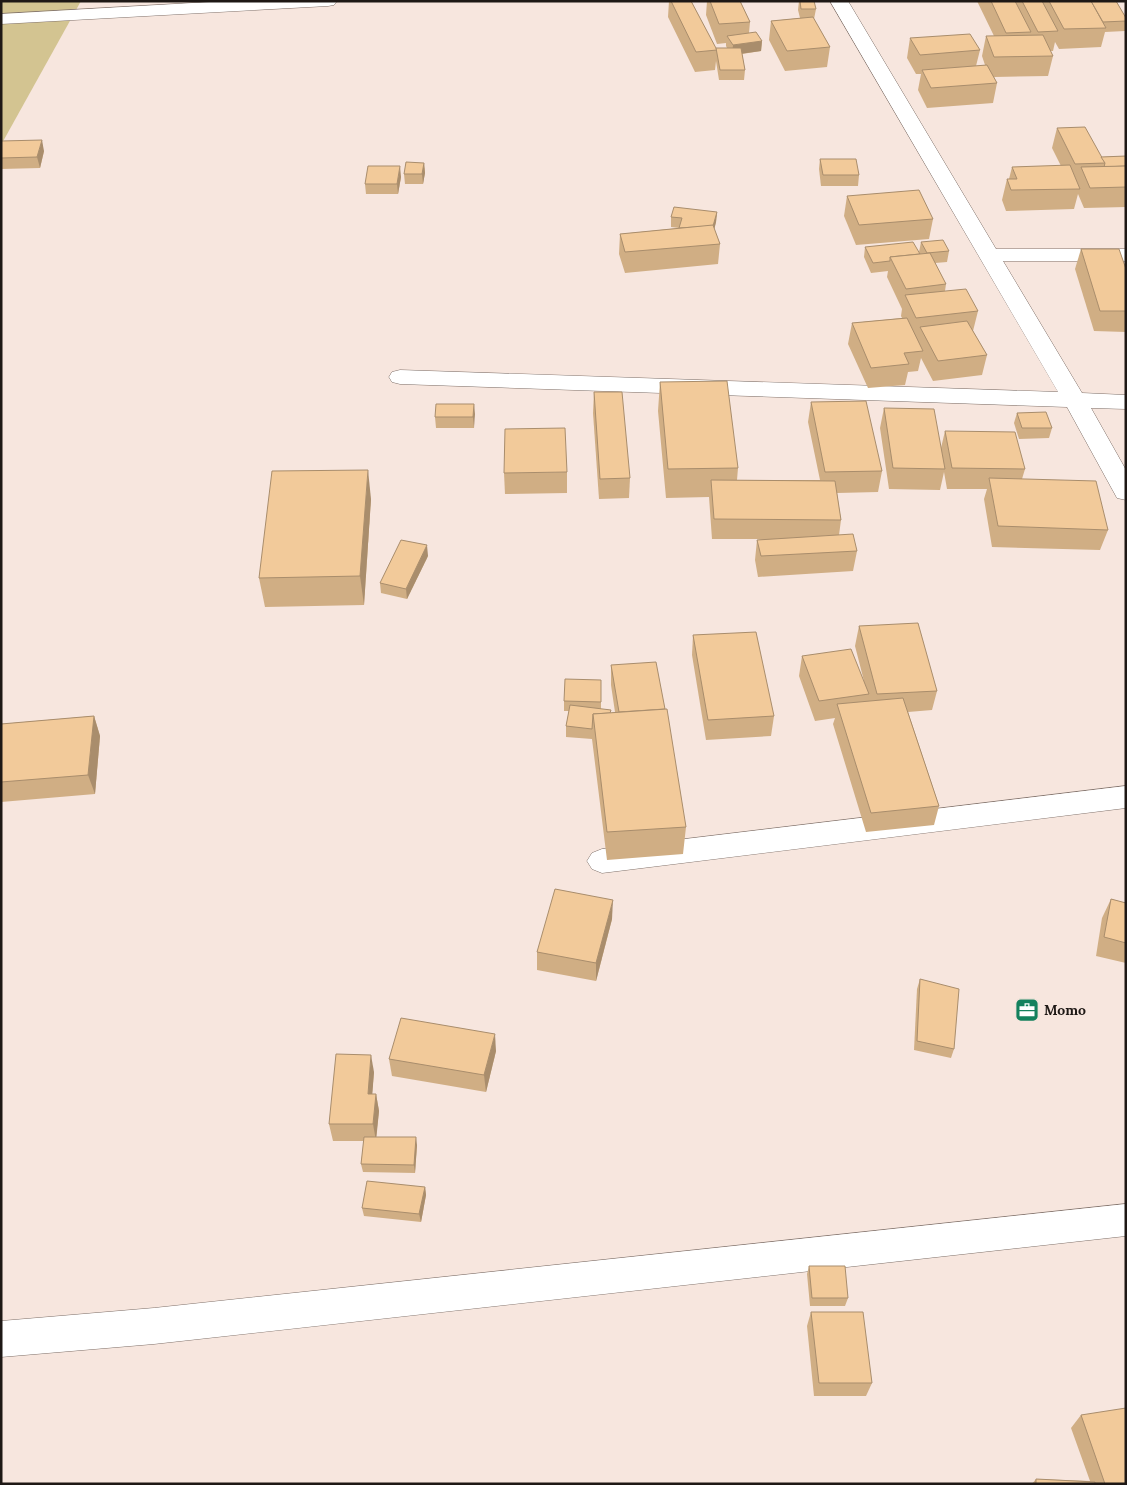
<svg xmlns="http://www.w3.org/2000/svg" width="1127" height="1485" font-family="Lora,serif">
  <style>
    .green { fill: #d3c491 }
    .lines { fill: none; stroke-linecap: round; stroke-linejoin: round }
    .street-casing { stroke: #7e6f68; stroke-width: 1 }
    .street { fill: #fff; fill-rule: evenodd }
    .wall { fill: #d0ae84 }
    .shaded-wall { fill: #a98d6c }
    .building { fill: #f2ca9a; stroke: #a98d6c }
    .labels { text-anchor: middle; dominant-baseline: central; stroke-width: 4.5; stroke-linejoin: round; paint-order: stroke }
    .poi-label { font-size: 14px; font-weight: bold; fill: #1e1815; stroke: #f7e6de; text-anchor: start }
  </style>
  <rect width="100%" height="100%" fill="#f7e6de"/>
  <path class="green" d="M 1,1 L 81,1 L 1,145 Z"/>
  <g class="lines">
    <g class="street-casing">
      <g id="street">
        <path d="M 227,1 L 337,1 L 334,5 L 328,6 L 1,24 L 1,14 Z"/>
        <path d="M 830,1 L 848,1 L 996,249 L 1126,249 L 1126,261 L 1003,261 L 1082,393 L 1126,395 L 1126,409 L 1091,408 L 1126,470 L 1126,500 L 1117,498 L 1067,407 L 400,384 L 392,382 L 389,377 L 392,372 L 400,370 L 1058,392 Z"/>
        <path d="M 1126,786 L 1126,808 L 602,873 L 592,869 L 587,861 L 592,853 L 602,849 Z"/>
        <path d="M 1126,1204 L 1126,1236 L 154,1344 L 1,1357 L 1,1321 L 154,1308 Z"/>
      </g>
    </g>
    <use href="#street" class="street"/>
  </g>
  <g class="wall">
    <path d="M 669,1 L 691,1 L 716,49 L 727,48 L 726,46 L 726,43 L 717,44 L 706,15 L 707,1 L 740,1 L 750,22 L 749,33 L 762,41 L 761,51 L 742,54 L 745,70 L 744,80 L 719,80 L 716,61 L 715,70 L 695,72 L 668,17 Z"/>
    <path d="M 799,1 L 816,9 L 814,19 L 830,47 L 827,67 L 785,71 L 769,40 L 771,21 L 800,18 L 798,10 Z"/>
    <path d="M 977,1 L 1116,1 L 1126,18 L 1126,28 L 1125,31 L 1105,32 L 1101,47 L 1059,49 L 1055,42 L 1053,51 L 1050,51 L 1053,56 L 1048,76 L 994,77 L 997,83 L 993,103 L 927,108 L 918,90 L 921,74 L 916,74 L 907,58 L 910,38 L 980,50 L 976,66 L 985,65 L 982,56 L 986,36 L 994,36 Z"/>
    <path d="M 1057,128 L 1101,157 L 1126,156 L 1126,207 L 1084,208 L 1078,194 L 1074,209 L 1006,211 L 1002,200 L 1007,179 L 1009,179 L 1012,167 L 1061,166 L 1052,148 Z"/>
    <path d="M 1,141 L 44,151 L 40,168 L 1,169 Z"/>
    <path d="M 820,159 L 859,175 L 858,186 L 821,186 L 819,169 Z"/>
    <path d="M 424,163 L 425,173 L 423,184 L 405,184 L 404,174 Z"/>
    <path d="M 401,177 L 398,194 L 366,194 L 365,184 Z"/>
    <path d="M 847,196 L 933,219 L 929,239 L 856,245 L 844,216 Z"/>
    <path d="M 717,212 L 716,222 L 714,229 L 720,244 L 718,264 L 625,273 L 619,254 L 620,234 L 679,228 L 671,227 L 671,217 Z"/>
    <path d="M 921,242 L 949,251 L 947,262 L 935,263 L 946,284 L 945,291 L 978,311 L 973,331 L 987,355 L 982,375 L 933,381 L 921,358 L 918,371 L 908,372 L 905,385 L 868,388 L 848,344 L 852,323 L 902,318 L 901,316 L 902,309 L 887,277 L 888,271 L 871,273 L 864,257 L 865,247 L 920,254 L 919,252 Z"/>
    <path d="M 1081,249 L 1126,269 L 1126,332 L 1094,331 L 1075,269 Z"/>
    <path d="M 660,382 L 738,468 L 737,480 L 820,480 L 808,422 L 811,402 L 882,471 L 878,492 L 837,493 L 841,520 L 839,535 L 857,551 L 853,571 L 758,577 L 755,560 L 757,540 L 762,539 L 712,539 L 709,497 L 666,498 L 658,411 Z"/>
    <path d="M 594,392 L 630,478 L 629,498 L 599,499 L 593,413 Z"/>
    <path d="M 474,404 L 474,428 L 436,428 L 435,417 Z"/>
    <path d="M 884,408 L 941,448 L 945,431 L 1025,469 L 1022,479 L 1108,530 L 1100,550 L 992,547 L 984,499 L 987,489 L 947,489 L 944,472 L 940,490 L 889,489 L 880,428 Z"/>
    <path d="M 1017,413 L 1052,428 L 1049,438 L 1019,439 L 1014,423 Z"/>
    <path d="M 567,472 L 567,493 L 505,494 L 504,473 Z"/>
    <path d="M 371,499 L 364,605 L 265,607 L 259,578 Z"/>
    <path d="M 428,556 L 407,599 L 381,593 L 380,583 Z"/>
    <path d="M 859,626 L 937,691 L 932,710 L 908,712 L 939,806 L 934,825 L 866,832 L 833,724 L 835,718 L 815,721 L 799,676 L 802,656 L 864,681 L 855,646 Z"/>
    <path d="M 693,635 L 774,716 L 771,736 L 706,740 L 692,655 Z"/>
    <path d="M 611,665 L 686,827 L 683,854 L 607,860 L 592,739 L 566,737 L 566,726 L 569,711 L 564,711 L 564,701 L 601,680 L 601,709 L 611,713 L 615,712 L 611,685 Z"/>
    <path d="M 94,716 L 100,736 L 95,794 L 1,802 L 1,724 Z"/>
    <path d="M 1111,899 L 1126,903 L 1126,963 L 1096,956 L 1102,918 Z"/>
    <path d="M 612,919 L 596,981 L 537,970 L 537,952 Z"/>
    <path d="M 920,979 L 954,1049 L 951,1058 L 914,1050 L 917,989 Z"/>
    <path d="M 496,1051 L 486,1092 L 392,1076 L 389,1059 Z"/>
    <path d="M 374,1072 L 372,1094 L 376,1094 L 379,1111 L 376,1137 L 417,1145 L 415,1173 L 363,1172 L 361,1164 L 364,1141 L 333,1141 L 329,1124 Z"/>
    <path d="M 425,1187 L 426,1195 L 421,1222 L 364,1216 L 362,1208 Z"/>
    <path d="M 809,1266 L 848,1298 L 845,1306 L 810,1306 L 807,1274 Z"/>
    <path d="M 811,1312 L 872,1383 L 866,1396 L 814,1396 L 807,1326 Z"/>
    <path d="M 1081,1415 L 1126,1484 L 1032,1484 L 1036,1479 L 1090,1481 L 1071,1428 Z"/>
  </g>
  <g class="shaded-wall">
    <path d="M 762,41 L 761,51 L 732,55 L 733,45 Z"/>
    <path d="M 42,140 L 44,151 L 40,168 L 37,157 Z"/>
    <path d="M 424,163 L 425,173 L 423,184 L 422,174 Z"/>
    <path d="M 400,166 L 401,177 L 398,194 L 397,184 Z"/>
    <path d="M 717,212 L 716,222 L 711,243 L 711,233 Z"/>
    <path d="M 474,404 L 475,414 L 474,428 L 473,417 Z"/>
    <path d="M 368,470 L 371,499 L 364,605 L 360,576 Z"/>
    <path d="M 427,545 L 428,556 L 407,599 L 406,589 Z"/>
    <path d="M 94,716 L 100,736 L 95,794 L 88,775 Z"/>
    <path d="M 613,900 L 612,919 L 596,981 L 596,963 Z"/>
    <path d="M 495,1034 L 496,1051 L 486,1092 L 484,1075 Z"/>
    <path d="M 371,1055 L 374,1072 L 371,1111 L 368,1094 Z"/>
    <path d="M 376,1094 L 379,1111 L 376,1141 L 373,1124 Z"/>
    <path d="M 416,1137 L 417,1145 L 415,1173 L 414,1165 Z"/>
    <path d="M 425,1187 L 426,1195 L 421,1222 L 419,1214 Z"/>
  </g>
  <g class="building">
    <path d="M 671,1 L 691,1 L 717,50 L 696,52 Z"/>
    <path d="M 710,1 L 740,1 L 750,22 L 719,24 Z"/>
    <path d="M 800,1 L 814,1 L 816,9 L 801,9 Z"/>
    <path d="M 991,1 L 1015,1 L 1031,32 L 1006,33 Z"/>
    <path d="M 1022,1 L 1042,1 L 1058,31 L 1038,32 Z"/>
    <path d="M 1049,1 L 1091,1 L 1106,28 L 1064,29 Z"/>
    <path d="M 1091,1 L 1116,1 L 1126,18 L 1126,21 L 1103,22 Z"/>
    <path d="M 813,17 L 830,47 L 787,51 L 771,21 Z"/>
    <path d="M 756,32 L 762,41 L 733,45 L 727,36 Z"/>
    <path d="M 970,34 L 980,50 L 920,55 L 910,38 Z"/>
    <path d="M 1043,35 L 1053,56 L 994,57 L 986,36 Z"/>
    <path d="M 716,48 L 741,48 L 745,70 L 720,70 Z"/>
    <path d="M 987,65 L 997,83 L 931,88 L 922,70 Z"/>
    <path d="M 1085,127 L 1105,163 L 1075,164 L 1057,128 Z"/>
    <path d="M 42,140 L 37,157 L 1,158 L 1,141 Z"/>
    <path d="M 1126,156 L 1126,166 L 1104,167 L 1105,163 L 1101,157 Z"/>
    <path d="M 820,159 L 856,159 L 859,175 L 823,175 Z"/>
    <path d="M 406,162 L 424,163 L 422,174 L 404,174 Z"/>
    <path d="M 1070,165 L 1080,189 L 1011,190 L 1007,179 L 1017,179 L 1012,167 Z"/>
    <path d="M 368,166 L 400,166 L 397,184 L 365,184 Z"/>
    <path d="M 1126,166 L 1126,187 L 1090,188 L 1081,167 Z"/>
    <path d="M 919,190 L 933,219 L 859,225 L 847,196 Z"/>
    <path d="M 674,207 L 717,212 L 713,226 L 679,228 L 682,218 L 671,217 Z"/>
    <path d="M 713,225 L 720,244 L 625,252 L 620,234 Z"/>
    <path d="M 943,240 L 949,251 L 927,253 L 921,242 Z"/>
    <path d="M 913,242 L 920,254 L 890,257 L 890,261 L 873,263 L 865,247 Z"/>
    <path d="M 1081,249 L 1119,249 L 1126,269 L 1126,311 L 1100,311 Z"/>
    <path d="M 930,253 L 946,284 L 906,289 L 890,257 Z"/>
    <path d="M 966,289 L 978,311 L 916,318 L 905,295 Z"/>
    <path d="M 907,318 L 923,351 L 904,353 L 909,364 L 871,368 L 852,323 Z"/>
    <path d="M 967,321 L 987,355 L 938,361 L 920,327 Z"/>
    <path d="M 727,381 L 738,468 L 668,469 L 660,382 Z"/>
    <path d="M 594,392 L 622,392 L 630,478 L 600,479 Z"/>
    <path d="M 866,401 L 882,471 L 825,472 L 811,402 Z"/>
    <path d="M 436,404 L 474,404 L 473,417 L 435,417 Z"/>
    <path d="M 884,408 L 934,409 L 945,469 L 893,468 Z"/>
    <path d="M 1046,412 L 1052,428 L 1022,428 L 1017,413 Z"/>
    <path d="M 565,428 L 567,472 L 504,473 L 505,429 Z"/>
    <path d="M 945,431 L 1015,432 L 1025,469 L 952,468 Z"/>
    <path d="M 368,470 L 360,576 L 259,578 L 272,471 Z"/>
    <path d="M 989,478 L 1096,481 L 1108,530 L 998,526 Z"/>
    <path d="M 711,480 L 835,481 L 841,520 L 714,519 Z"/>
    <path d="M 853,534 L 857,551 L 761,556 L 757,540 Z"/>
    <path d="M 401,540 L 427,545 L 406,589 L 380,583 Z"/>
    <path d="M 918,623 L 937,691 L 877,694 L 859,626 Z"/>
    <path d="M 756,632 L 774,716 L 708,720 L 693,635 Z"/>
    <path d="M 851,649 L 869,694 L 819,701 L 802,656 Z"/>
    <path d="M 656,662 L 665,709 L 619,712 L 611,665 Z"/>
    <path d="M 565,679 L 601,680 L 601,702 L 564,701 Z"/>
    <path d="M 903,698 L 939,806 L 871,813 L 837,704 Z"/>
    <path d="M 570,705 L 611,710 L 610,713 L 593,714 L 592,729 L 566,726 Z"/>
    <path d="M 667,709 L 686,827 L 607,832 L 593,714 Z"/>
    <path d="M 94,716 L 88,775 L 1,782 L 1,724 Z"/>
    <path d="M 555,889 L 613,900 L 596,963 L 537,952 Z"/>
    <path d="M 1111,899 L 1126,903 L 1126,943 L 1104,937 Z"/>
    <path d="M 920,979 L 959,989 L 954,1049 L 917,1041 Z"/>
    <path d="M 401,1018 L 495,1034 L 484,1075 L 389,1059 Z"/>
    <path d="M 336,1054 L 371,1055 L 368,1094 L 376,1094 L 373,1124 L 329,1124 Z"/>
    <path d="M 364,1137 L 416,1137 L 414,1165 L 361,1164 Z"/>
    <path d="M 367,1181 L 425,1187 L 419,1214 L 362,1208 Z"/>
    <path d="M 809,1266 L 845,1266 L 848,1298 L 812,1298 Z"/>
    <path d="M 811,1312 L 863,1312 L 872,1383 L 819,1383 Z"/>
    <path d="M 1126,1408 L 1126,1484 L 1105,1484 L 1081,1415 Z"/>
    <path d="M 1036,1479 L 1095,1482 L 1095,1484 L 1036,1484 Z"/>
  </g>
  <defs>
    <g id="office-square" transform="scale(1.25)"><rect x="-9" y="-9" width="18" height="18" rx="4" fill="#14815d" stroke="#f7e6de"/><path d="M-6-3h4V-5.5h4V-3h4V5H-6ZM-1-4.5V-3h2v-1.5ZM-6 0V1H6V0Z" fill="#fff"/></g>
  </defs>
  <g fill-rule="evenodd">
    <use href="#office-square" x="1027" y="1010"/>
  </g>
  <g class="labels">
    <g class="poi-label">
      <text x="1044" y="1010">Momo</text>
    </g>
  </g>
  <rect width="1127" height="1485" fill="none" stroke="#1e1815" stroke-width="5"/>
</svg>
